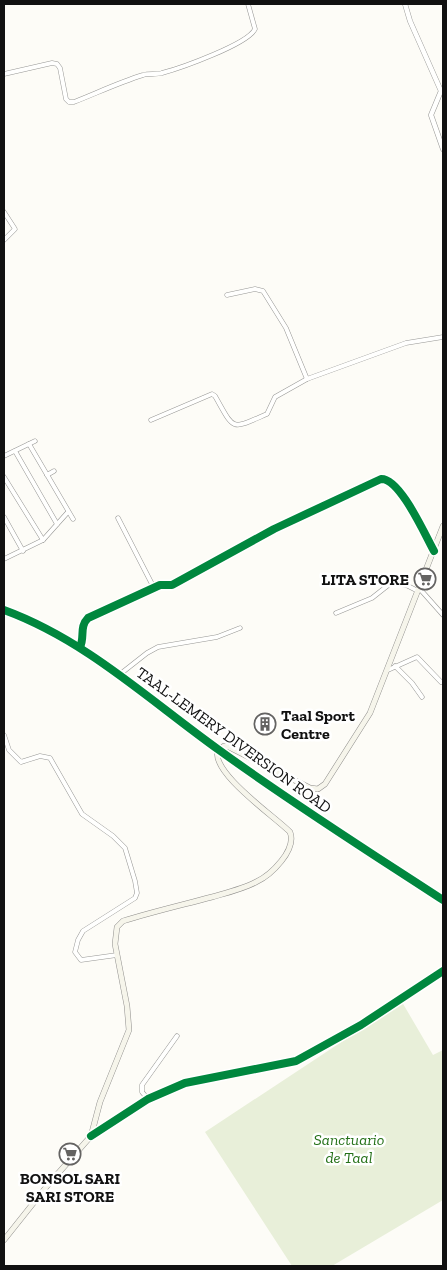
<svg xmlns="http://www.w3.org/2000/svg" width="447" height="1270" font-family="'Zilla Slab',serif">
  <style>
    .cemetery { fill: #e8efd9 }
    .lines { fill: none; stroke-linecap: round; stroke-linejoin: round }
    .minor-casing { stroke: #979795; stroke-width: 5 }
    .tertiary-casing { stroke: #979795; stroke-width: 5.5 }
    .secondary-casing { stroke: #8e8d8b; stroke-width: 6 }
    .primary-casing { stroke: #858482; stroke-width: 7 }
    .minor { stroke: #fffffe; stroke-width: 4 }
    .tertiary { stroke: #fffffe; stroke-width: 4.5 }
    .secondary { stroke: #f6f5eb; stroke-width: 5 }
    .primary { stroke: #eeeada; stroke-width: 5.5 }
    .cycleway-casing { stroke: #fff; stroke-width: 11 }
    .cycleway { stroke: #00873e; stroke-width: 8 }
    .labels { text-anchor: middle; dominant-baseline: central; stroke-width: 5; stroke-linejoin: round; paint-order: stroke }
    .poi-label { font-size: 16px; font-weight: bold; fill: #111; stroke: #fff; text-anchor: end }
    .street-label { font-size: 16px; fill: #111; stroke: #fff }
    .park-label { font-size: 16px; font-style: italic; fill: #257119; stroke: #fff }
  </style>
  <rect width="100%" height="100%" fill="#fdfcf7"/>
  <path class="cemetery" d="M 402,1002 L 433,1055 L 443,1050 L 443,1200 L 332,1266 L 292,1266 L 205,1132 Z"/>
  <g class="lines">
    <g class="minor-casing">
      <g id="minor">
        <path d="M 4,74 L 52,63 L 57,64 L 60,68 L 66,99 L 69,102 L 74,102 C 97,93 120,82 143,75 C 149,73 156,75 162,73 C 181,68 248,44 255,29 L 248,4"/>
        <path d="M 4,212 L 15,229 L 4,240"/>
        <path d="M 227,295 L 255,289 L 263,291 L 286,328 L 307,379 L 406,343 L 443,337"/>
        <path d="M 151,420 L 212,394 L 215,396 C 235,431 230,430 267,414 L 275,397 L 307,379"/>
        <path d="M 29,444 L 73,519"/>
        <path d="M 15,451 L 57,524"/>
        <path d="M 4,456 L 35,441"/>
        <path d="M 47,475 L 54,471"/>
        <path d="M 4,477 L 43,540"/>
        <path d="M 4,517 L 23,551"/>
        <path d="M 118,518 L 154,588"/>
        <path d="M 4,559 L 43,540 L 68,512"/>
        <path d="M 419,588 L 443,615"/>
        <path d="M 336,613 L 372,598 L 391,583 L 406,585 L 418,591"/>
        <path d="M 80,647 C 85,637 79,627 88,618 L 160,585 L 172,585 L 274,529 L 381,479 C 400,478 425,535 434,551"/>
        <path d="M 395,666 L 412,683 L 422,697"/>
        <path d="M 388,670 L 417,657 L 441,682"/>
        <path d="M 119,675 L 147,653 L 158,647 L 217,637 L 240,628"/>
        <path d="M 4,735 L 9,750 L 21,762 L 40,756 L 50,758 L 82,814 L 113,836 L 125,848 L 135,881 L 137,893 L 135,898 L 83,931 L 78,940 L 75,952 L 81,960 L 117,955"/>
        <path d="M 148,1099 L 142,1092 L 142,1085 L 177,1036"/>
      </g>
    </g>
    <g class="tertiary-casing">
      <g id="tertiary">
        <path d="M 405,4 L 410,21 L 441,91 L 431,115 L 443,149"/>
        <path d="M 91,1136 L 148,1099 L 185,1083 L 296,1061 L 361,1025 L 443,971"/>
      </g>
    </g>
    <g class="secondary-casing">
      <path id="secondary" d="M 4,1240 L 47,1186 L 91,1136 L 100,1102 L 129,1030 L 127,1006 L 115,944 L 117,927 L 123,921 C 152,912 182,905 212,897 C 226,893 243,889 256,882 C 271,875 297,850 290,832 C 274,816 210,772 218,750 L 224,746 L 229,747 L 310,788 L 318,789 L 325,784 L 370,713 L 443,526"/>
    </g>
    <g class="primary-casing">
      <path id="primary" d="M 4,610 C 86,640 149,700 219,750 C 292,803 368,851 443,900"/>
    </g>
    <use href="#minor" class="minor"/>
    <use href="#tertiary" class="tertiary"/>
    <use href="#secondary" class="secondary"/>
    <use href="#primary" class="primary"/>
    <g class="cycleway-casing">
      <g id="cycleway">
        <path d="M 4,610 C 86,640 149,700 219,750 C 292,803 368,851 443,900"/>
        <path d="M 80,647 C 85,637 79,627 88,618 L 160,585 L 172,585 L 274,529 L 381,479 C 400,478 425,535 434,551"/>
        <path d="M 91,1136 L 148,1099 L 185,1083 L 296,1061 L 361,1025 L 443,971"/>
      </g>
    </g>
    <use href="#cycleway" class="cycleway"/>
  </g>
  <defs>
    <g id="supermarket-ring" transform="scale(1.125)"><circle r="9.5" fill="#fff" stroke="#646362" stroke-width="1.5"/><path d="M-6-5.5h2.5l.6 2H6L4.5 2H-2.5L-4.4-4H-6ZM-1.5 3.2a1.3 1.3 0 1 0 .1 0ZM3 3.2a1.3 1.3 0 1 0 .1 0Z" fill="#646362"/></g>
    <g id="building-ring" transform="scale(1.125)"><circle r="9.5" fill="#fff" stroke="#646362" stroke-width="1.5"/><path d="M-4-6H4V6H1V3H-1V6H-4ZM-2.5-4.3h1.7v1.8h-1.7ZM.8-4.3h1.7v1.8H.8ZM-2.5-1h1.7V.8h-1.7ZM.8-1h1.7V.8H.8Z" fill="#646362"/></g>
  </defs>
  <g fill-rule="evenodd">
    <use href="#supermarket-ring" x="425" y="579"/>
    <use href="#building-ring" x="265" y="724"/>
    <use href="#supermarket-ring" x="70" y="1154"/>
  </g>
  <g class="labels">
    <g class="poi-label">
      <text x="409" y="579">LITA STORE</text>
      <text x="281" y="715" text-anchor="start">Taal Sport<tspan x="281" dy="18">Centre</tspan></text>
      <text x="70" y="1178" text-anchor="middle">BONSOL SARI<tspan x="70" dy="18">SARI STORE</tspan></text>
    </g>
    <g class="street-label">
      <text transform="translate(234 740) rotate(36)">TAAL-LEMERY DIVERSION ROAD</text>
    </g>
    <g class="park-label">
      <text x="349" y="1139">Sanctuario<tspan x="349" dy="18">de Taal</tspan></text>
    </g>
  </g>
  <rect width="447" height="1270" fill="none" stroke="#111111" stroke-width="10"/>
</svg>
